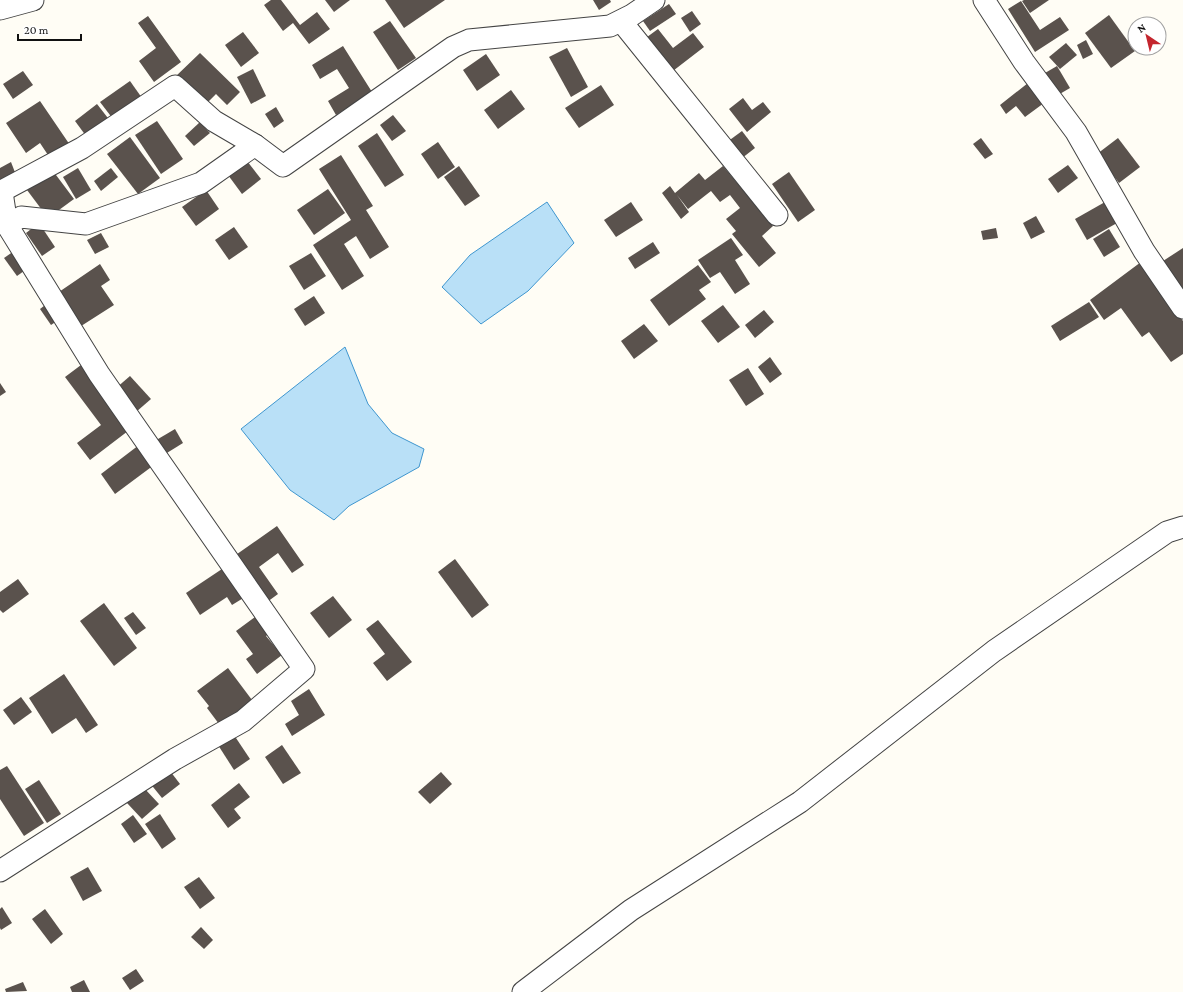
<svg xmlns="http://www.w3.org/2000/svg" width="1183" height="992" font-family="'Crimson Pro',serif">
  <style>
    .water { fill: #b9e0f7; stroke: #3f96cf }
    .building { fill: #5a524d }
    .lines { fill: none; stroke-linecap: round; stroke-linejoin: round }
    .minor-casing { stroke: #444; stroke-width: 23 }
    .minor { stroke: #fff; stroke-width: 21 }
  </style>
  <rect width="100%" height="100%" fill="#fffdf5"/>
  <g class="water">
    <path d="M 547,202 L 574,243 L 528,291 L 481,324 L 442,287 L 470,255 Z"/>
    <path d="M 345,347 L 368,404 L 392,433 L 424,449 L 419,467 L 349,506 L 334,520 L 290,490 L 241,429 Z"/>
  </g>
  <g class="building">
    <path d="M 271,0 L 281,0 L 300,25 L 317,12 L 330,29 L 309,44 L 293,23 L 283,31 L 264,5 Z"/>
    <path d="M 325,0 L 350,0 L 334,12 Z"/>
    <path d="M 385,0 L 445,0 L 404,28 Z"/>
    <path d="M 593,0 L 610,0 L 611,2 L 599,10 Z"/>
    <path d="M 1024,0 L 1049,0 L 1030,13 L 1022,1 Z"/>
    <path d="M 1021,1 L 1040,30 L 1060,17 L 1069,30 L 1035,52 L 1008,9 Z"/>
    <path d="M 669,4 L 676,14 L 650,31 L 643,21 Z"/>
    <path d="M 692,11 L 701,24 L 690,32 L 681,18 Z"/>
    <path d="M 1109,15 L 1135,51 L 1111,68 L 1085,33 Z"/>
    <path d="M 148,16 L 181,62 L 154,82 L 139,61 L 156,48 L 138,23 Z"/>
    <path d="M 390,21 L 416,58 L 398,70 L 373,32 Z"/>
    <path d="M 658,29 L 673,48 L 693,33 L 704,47 L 669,74 L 643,40 Z"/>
    <path d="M 243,32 L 259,53 L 241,67 L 225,45 Z"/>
    <path d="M 1086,40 L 1093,54 L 1083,59 L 1077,45 Z"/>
    <path d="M 1066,43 L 1077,55 L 1060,69 L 1049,57 Z"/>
    <path d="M 343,46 L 372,92 L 336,115 L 328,101 L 349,88 L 337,69 L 320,79 L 312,65 Z"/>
    <path d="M 567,48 L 588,87 L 571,97 L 549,57 Z"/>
    <path d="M 200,53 L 240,92 L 227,105 L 216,94 L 204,106 L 175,77 Z"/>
    <path d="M 486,54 L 500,75 L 477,91 L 463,70 Z"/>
    <path d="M 1057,66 L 1070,88 L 1058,95 L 1045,73 Z"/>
    <path d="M 253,69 L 266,96 L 251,104 L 237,77 Z"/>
    <path d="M 23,71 L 33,85 L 13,99 L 3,84 Z"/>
    <path d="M 130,81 L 142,98 L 113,119 L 100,102 Z"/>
    <path d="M 1028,83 L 1044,103 L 1025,117 L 1016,106 L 1006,114 L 1000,105 Z"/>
    <path d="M 601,85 L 614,105 L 579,128 L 565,108 Z"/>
    <path d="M 511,90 L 525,109 L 498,129 L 484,110 Z"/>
    <path d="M 743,98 L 752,110 L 763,102 L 771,112 L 747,132 L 729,109 Z"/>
    <path d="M 40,101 L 72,148 L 52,161 L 40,143 L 26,153 L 6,123 Z"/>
    <path d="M 97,104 L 111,122 L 89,140 L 75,121 Z"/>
    <path d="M 276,107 L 284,121 L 274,128 L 265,114 Z"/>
    <path d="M 393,115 L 406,131 L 392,141 L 380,125 Z"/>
    <path d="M 157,121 L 183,159 L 161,174 L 135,135 Z"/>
    <path d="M 200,122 L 210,133 L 194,146 L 185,136 Z"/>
    <path d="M 742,131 L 755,148 L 737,162 L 723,145 Z"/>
    <path d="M 377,133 L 404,175 L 385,187 L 358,146 Z"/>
    <path d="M 130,137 L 160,178 L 138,194 L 107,154 Z"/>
    <path d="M 981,138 L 993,154 L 985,159 L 973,144 Z"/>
    <path d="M 1118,138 L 1140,167 L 1119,183 L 1097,154 Z"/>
    <path d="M 438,142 L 455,167 L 438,179 L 421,154 Z"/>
    <path d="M 341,155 L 373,206 L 366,210 L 389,247 L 370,259 L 356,236 L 344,244 L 364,276 L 342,290 L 313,245 L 351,220 L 319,169 Z"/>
    <path d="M 247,161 L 261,179 L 242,194 L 228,175 Z"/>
    <path d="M 11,162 L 16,175 L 0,182 L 0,168 Z"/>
    <path d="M 1068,165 L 1078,178 L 1058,193 L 1048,179 Z"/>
    <path d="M 459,166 L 480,196 L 465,206 L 444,177 Z"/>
    <path d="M 723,166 L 773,226 L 762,236 L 776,253 L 759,267 L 732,234 L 736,231 L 726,219 L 740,208 L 730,195 L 720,202 L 711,191 L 688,209 L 677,195 L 689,212 L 681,219 L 662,193 L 670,186 L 675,193 L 699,173 L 705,180 Z"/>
    <path d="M 78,168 L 91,190 L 76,199 L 63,177 Z"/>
    <path d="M 111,168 L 118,177 L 101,191 L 94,181 Z"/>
    <path d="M 53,171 L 74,199 L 48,218 L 27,190 Z"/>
    <path d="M 789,172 L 815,210 L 798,222 L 772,184 Z"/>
    <path d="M 328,189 L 345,213 L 314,235 L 297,210 Z"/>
    <path d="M 206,190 L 219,209 L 196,226 L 182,207 Z"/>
    <path d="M 631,202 L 643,220 L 616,237 L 604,220 Z"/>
    <path d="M 1105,202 L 1117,223 L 1087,240 L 1075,219 Z"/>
    <path d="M 1036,216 L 1045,232 L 1031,239 L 1023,223 Z"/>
    <path d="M 39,223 L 55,247 L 42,256 L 26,233 Z"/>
    <path d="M 234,227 L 248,247 L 229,260 L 215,240 Z"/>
    <path d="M 996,228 L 998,238 L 983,240 L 981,231 Z"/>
    <path d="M 1109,229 L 1120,247 L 1104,257 L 1093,239 Z"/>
    <path d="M 101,233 L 109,247 L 95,254 L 87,240 Z"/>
    <path d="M 731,238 L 743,255 L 735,260 L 750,284 L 735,294 L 720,272 L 710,278 L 698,260 Z"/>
    <path d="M 653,242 L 660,253 L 635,269 L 628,258 Z"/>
    <path d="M 1183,248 L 1183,291 L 1163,261 Z"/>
    <path d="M 17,249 L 31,266 L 17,276 L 4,258 Z"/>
    <path d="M 311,253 L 326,276 L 304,290 L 289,266 Z"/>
    <path d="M 1141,262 L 1183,321 L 1183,354 L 1171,362 L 1149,332 L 1142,337 L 1121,308 L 1104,320 L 1090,300 Z"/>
    <path d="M 100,264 L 110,280 L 101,286 L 114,305 L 78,328 L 56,294 Z"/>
    <path d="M 698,265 L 711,282 L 699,290 L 706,299 L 669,326 L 650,300 Z"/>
    <path d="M 314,296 L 325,313 L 305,326 L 294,309 Z"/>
    <path d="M 49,302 L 60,319 L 51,325 L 40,309 Z"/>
    <path d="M 1089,302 L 1099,317 L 1060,341 L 1051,326 Z"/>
    <path d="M 723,305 L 740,327 L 718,343 L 701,321 Z"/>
    <path d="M 764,310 L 774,322 L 755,338 L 745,325 Z"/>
    <path d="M 644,324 L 658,341 L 634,359 L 621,341 Z"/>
    <path d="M 770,357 L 782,374 L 770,383 L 758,367 Z"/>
    <path d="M 85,362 L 128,431 L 90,460 L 77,443 L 101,425 L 65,377 Z"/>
    <path d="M 748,368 L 764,394 L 746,406 L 729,380 Z"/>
    <path d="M 130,376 L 151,399 L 136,412 L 115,389 Z"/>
    <path d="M 0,383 L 6,392 L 0,396 Z"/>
    <path d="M 175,429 L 183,443 L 162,456 L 153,442 Z"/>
    <path d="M 139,445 L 154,465 L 115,494 L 101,474 Z"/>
    <path d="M 277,526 L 304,565 L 292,573 L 278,553 L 259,567 L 278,594 L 263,605 L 230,559 Z"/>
    <path d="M 455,559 L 489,605 L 472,618 L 438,572 Z"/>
    <path d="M 225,567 L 245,597 L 232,605 L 227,597 L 200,615 L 186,593 Z"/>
    <path d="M 18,579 L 29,594 L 3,613 L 0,610 L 0,592 Z"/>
    <path d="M 333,596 L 352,620 L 329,638 L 310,613 Z"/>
    <path d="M 104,603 L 137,648 L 114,666 L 80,621 Z"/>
    <path d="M 133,612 L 146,628 L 136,635 L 124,618 Z"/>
    <path d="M 259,614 L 272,631 L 266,636 L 282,655 L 257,674 L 246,659 L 253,654 L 236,631 Z"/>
    <path d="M 378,620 L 412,662 L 387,681 L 373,663 L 385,654 L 366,629 Z"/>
    <path d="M 228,668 L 255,704 L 222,728 L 207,708 L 209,706 L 197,691 Z"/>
    <path d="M 64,674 L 98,725 L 86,733 L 76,718 L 52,734 L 29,698 Z"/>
    <path d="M 309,689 L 325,715 L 292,736 L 285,724 L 299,715 L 291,701 Z"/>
    <path d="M 21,697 L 32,712 L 14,725 L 3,710 Z"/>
    <path d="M 234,735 L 250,759 L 234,770 L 218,745 Z"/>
    <path d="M 282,745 L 301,773 L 283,784 L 265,757 Z"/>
    <path d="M 7,766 L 44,823 L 24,836 L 0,799 L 0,770 Z"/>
    <path d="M 167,767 L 180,784 L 162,798 L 149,782 Z"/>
    <path d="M 441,772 L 452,784 L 430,804 L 418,792 Z"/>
    <path d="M 39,780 L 61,814 L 47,823 L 25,789 Z"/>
    <path d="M 239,783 L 250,797 L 234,809 L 241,818 L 228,828 L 211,805 Z"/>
    <path d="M 144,788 L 159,804 L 142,819 L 127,803 Z"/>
    <path d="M 160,814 L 176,839 L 162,849 L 145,824 Z"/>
    <path d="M 133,815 L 147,834 L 134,843 L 121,824 Z"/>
    <path d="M 88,867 L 102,891 L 83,901 L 70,877 Z"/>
    <path d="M 199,877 L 215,898 L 200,909 L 184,887 Z"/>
    <path d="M 2,907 L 12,923 L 1,930 L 0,928 L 0,909 Z"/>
    <path d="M 45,909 L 63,934 L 51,944 L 32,919 Z"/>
    <path d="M 201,927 L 213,940 L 204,949 L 191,937 Z"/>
    <path d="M 136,969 L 144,981 L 130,990 L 122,978 Z"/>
    <path d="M 84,980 L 90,992 L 72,992 L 70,987 Z"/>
    <path d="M 23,982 L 27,991 L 6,992 L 5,989 Z"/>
  </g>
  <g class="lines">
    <g class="minor-casing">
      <g id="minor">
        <path d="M 984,0 L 1024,62 L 1076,132 L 1144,251 L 1183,308"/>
        <path d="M 0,9 L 33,0"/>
        <path d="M 621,21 L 777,215"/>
        <path d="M 0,192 L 82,148 L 175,86 L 214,121 L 255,145 L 283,166 L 453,47 L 469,40 L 610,26 L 632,15 L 654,0"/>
        <path d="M 7,225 L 21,217 L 86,224 L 201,183 L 255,145"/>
        <path d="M 0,871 L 175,759 L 243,721 L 304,669 L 99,374 L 7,225 L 2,192"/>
        <path d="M 523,992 L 631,910 L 800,802 L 994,651 L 1167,532 L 1183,527"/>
      </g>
    </g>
    <use href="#minor" class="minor"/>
  </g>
  <g transform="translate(1147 36) rotate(325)"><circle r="19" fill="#ffffff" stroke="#a0a0a0"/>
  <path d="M0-3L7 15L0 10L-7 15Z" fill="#c4262e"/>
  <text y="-6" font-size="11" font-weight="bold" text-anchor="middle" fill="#111111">N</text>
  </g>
  <path d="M18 34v6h63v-6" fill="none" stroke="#111111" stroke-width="2"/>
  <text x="24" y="34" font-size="12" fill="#111111" stroke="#ffffff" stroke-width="3" paint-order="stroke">20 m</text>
</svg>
